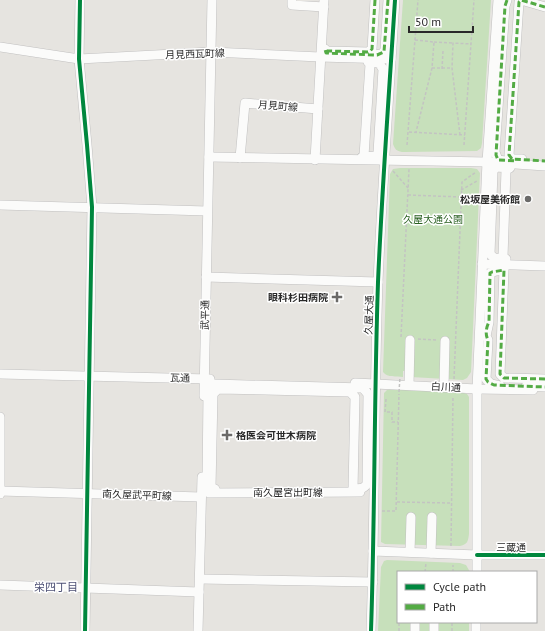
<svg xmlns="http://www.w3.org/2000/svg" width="545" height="631" font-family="'PT Sans','Noto Sans JP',sans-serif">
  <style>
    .green { fill: #c7e0bb }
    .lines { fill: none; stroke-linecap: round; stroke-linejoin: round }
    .minor-casing { stroke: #c1c0c0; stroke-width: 10 }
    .path { stroke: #c3c3c2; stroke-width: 1.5; stroke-dasharray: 3 2; stroke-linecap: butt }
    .minor { stroke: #fbfbfa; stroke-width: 9 }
    .path-bridge { stroke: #c3c3c2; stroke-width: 1.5; stroke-dasharray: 3 2; stroke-linecap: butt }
    .quiet { stroke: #53ab44; stroke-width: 3; stroke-dasharray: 6 3; stroke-linecap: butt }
    .cycleway-casing { stroke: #fff; stroke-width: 6 }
    .cycleway { stroke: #00873e; stroke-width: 4 }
    .poi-dot { fill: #6b6a69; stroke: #fff; stroke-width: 1.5 }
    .labels { text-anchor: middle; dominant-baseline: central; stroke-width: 3; stroke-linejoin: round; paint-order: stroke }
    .street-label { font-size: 10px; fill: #292929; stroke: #fff }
    .poi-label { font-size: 10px; font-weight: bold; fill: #292929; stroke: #fff; text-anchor: end }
    .park-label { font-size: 10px; fill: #285f20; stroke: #fff }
    .neighbourhood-label { font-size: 11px; fill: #4e5175; stroke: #fff }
  </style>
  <rect width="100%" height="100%" fill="#e6e4e0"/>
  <g class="green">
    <path d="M 403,0 L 491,0 L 482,143 L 481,148 L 477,151 L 404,152 C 398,152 395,150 393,144 Z"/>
    <path d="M 400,168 L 471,168 L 477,169 L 480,173 L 471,372 L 467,378 L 463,380 L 411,377 L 406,371 L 403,371 L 403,377 C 396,376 388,378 383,372 L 390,174 L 393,169 Z"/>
    <path d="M 390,389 L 464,393 L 467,394 L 469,397 L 469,534 C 468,541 468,544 460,546 L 385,544 L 381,542 L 384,393 L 387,390 Z"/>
    <path d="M 387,560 L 460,563 L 466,565 L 470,572 L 398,572 L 398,622 L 469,622 L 469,631 L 378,631 L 381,567 L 384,561 Z"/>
  </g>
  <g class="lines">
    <g class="minor-casing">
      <g id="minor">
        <path d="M 80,0 L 79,59 L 87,145 L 92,207 L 85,631"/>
        <path d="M 292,0 L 292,5 L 324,7"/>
        <path d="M 0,47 L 79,59 L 212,52 L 320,57 L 391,59"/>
        <path d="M 336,54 L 326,53 L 325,49 L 327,51 L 368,52 L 372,49 L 375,0"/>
        <path d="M 373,55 L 382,54 L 385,50 L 388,0"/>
        <path d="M 368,62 L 379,63 L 383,69 L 378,153 L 376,156 L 362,157 L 364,156 L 370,64 Z"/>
        <path d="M 209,157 L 487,162 L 545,166"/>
        <path d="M 240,158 L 245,103 L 318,109"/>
        <path d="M 522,159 L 512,159 L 509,155 L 519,2 L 521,0 L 545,7"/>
        <path d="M 315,160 L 324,0"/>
        <path d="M 505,161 L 498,160 L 495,152 L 505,6 L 507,0"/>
        <path d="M 496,167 L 510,168 L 506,170 L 503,257 L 506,259 L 494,258 L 490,254 L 493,171 Z"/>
        <path d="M 0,205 L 207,211"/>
        <path d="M 482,264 L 545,266"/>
        <path d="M 206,277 L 378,282"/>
        <path d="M 0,374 L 210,379"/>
        <path d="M 355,383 L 477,389 L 533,390"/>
        <path d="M 213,384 L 363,388 L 368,394 L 367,484 C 364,489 359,489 353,489 L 355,397 L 350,392 L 218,389 L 213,394 L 211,487 L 215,489 L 209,489 L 207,484 L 208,394 L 209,388 Z"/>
        <path d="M 409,385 L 410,340"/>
        <path d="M 500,386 L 491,384 L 486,379 L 488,340 L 486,336 L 489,322 L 490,273 L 496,271 L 504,270 L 500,374 L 504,378 L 545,379"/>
        <path d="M 526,386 L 545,387"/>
        <path d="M 444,387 L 445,341"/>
        <path d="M 204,396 L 212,0"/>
        <path d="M 0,417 L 0,494"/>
        <path d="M 0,491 L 201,497"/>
        <path d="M 209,493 L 360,492"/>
        <path d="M 373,551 L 477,555 L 545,555"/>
        <path d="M 410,552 L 411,517"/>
        <path d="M 431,553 L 432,517"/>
        <path d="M 477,572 L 477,389 L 487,162 L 498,0"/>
        <path d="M 200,579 L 373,582"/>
        <path d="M 0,585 L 199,592"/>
        <path d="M 198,631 L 202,477"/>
        <path d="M 371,631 C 375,515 374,398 378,282 C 382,188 389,94 395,0"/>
        <path d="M 415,631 L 415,622"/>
        <path d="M 434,631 L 434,622"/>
        <path d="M 476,631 L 476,622"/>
      </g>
    </g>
    <g class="path">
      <path d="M 415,40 L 434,42 L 432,68 L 416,132"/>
      <path d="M 434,42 L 452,43"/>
      <path d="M 432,68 L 452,68"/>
      <path d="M 442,69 L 443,51"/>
      <path d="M 409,132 L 465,135"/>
      <path d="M 460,135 L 452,68 L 453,43 L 471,44"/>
      <path d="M 407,145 L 418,0"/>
      <path d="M 464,145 L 474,0"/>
      <path d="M 393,171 L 408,188"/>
      <path d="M 461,190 L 477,181"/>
      <path d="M 408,195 L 461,197"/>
      <path d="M 401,337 L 409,169"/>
      <path d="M 418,339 L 436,340"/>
      <path d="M 454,379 L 462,182 L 476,172"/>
      <path d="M 386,399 L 385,412 L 392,412 L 392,422 L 398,422"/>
      <path d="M 397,502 L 451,503"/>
      <path d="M 382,511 L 396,511 L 399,394"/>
      <path d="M 451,546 L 453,396"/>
      <path d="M 425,572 L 426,563"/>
      <path d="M 453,572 L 453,565"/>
      <path d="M 399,631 L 399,622"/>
      <path d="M 452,631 L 452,622"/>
    </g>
    <use href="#minor" class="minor"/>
    <path class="path-bridge" d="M 399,392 L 400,377"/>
    <g class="quiet">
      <path d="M 375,0 L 372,49 L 368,52 L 327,51 L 325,49 L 326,53 L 377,55 L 384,52 L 388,0"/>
      <path d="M 507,0 L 505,6 L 496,155 L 498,160 L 517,161"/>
      <path d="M 545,7 L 521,0 L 519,2 L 509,155 L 512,159 L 545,161"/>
      <path d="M 545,379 L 504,378 L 500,374 L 504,270 L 492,272 L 490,273 L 489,322 C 486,328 485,334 488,340 L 486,379 L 488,382 L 494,385 L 545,387"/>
    </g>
    <g class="cycleway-casing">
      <g id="cycleway">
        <path d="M 80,0 L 79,59 L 87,145 L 92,207 L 85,631"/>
        <path d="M 477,555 L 545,555"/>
        <path d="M 371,631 C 375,515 374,398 378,282 C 382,188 389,94 395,0"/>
      </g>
    </g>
    <use href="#cycleway" class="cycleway"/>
  </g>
  <g class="poi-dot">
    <circle cx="528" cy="199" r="4"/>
    <path d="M335 291h4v4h4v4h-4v4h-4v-4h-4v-4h4z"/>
    <path d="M225 429h4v4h4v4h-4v4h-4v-4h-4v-4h4z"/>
  </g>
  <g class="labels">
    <g class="street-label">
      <text transform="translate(195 54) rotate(-2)">月見西瓦町線</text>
      <text transform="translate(278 106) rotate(4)">月見町線</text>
      <text transform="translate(205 315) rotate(-89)">武平通</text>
      <text transform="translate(369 315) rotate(-88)">久屋大通</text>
      <text transform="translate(180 378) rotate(1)">瓦通</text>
      <text transform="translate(446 387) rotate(3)">白川通</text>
      <text x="288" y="492">南久屋宮出町線</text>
      <text transform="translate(137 495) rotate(2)">南久屋武平町線</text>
      <text x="511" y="547">三蔵通</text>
    </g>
    <g class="poi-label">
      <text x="520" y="199">松坂屋美術館</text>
      <text x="328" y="297">眼科杉田病院</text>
      <text x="236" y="435" text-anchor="start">格医会可世木病院</text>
    </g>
    <g class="park-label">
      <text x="433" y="219">久屋大通公園</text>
    </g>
    <g class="neighbourhood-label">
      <text x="56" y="587">栄四丁目</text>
    </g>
  </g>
  <rect x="397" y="571" width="140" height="52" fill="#ffffff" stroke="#a9a9a9"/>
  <rect x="405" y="584" width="20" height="6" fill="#00873e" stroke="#a9a9a9"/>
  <text x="433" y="591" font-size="12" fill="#292929">Cycle path</text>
  <rect x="405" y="604" width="20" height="6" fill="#53ab44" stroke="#a9a9a9"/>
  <text x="433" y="611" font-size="12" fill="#292929">Path</text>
  <path d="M409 26v6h64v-6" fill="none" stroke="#292929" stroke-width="2"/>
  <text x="415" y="26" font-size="12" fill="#292929" stroke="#ffffff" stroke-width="3" paint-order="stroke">50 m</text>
</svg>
